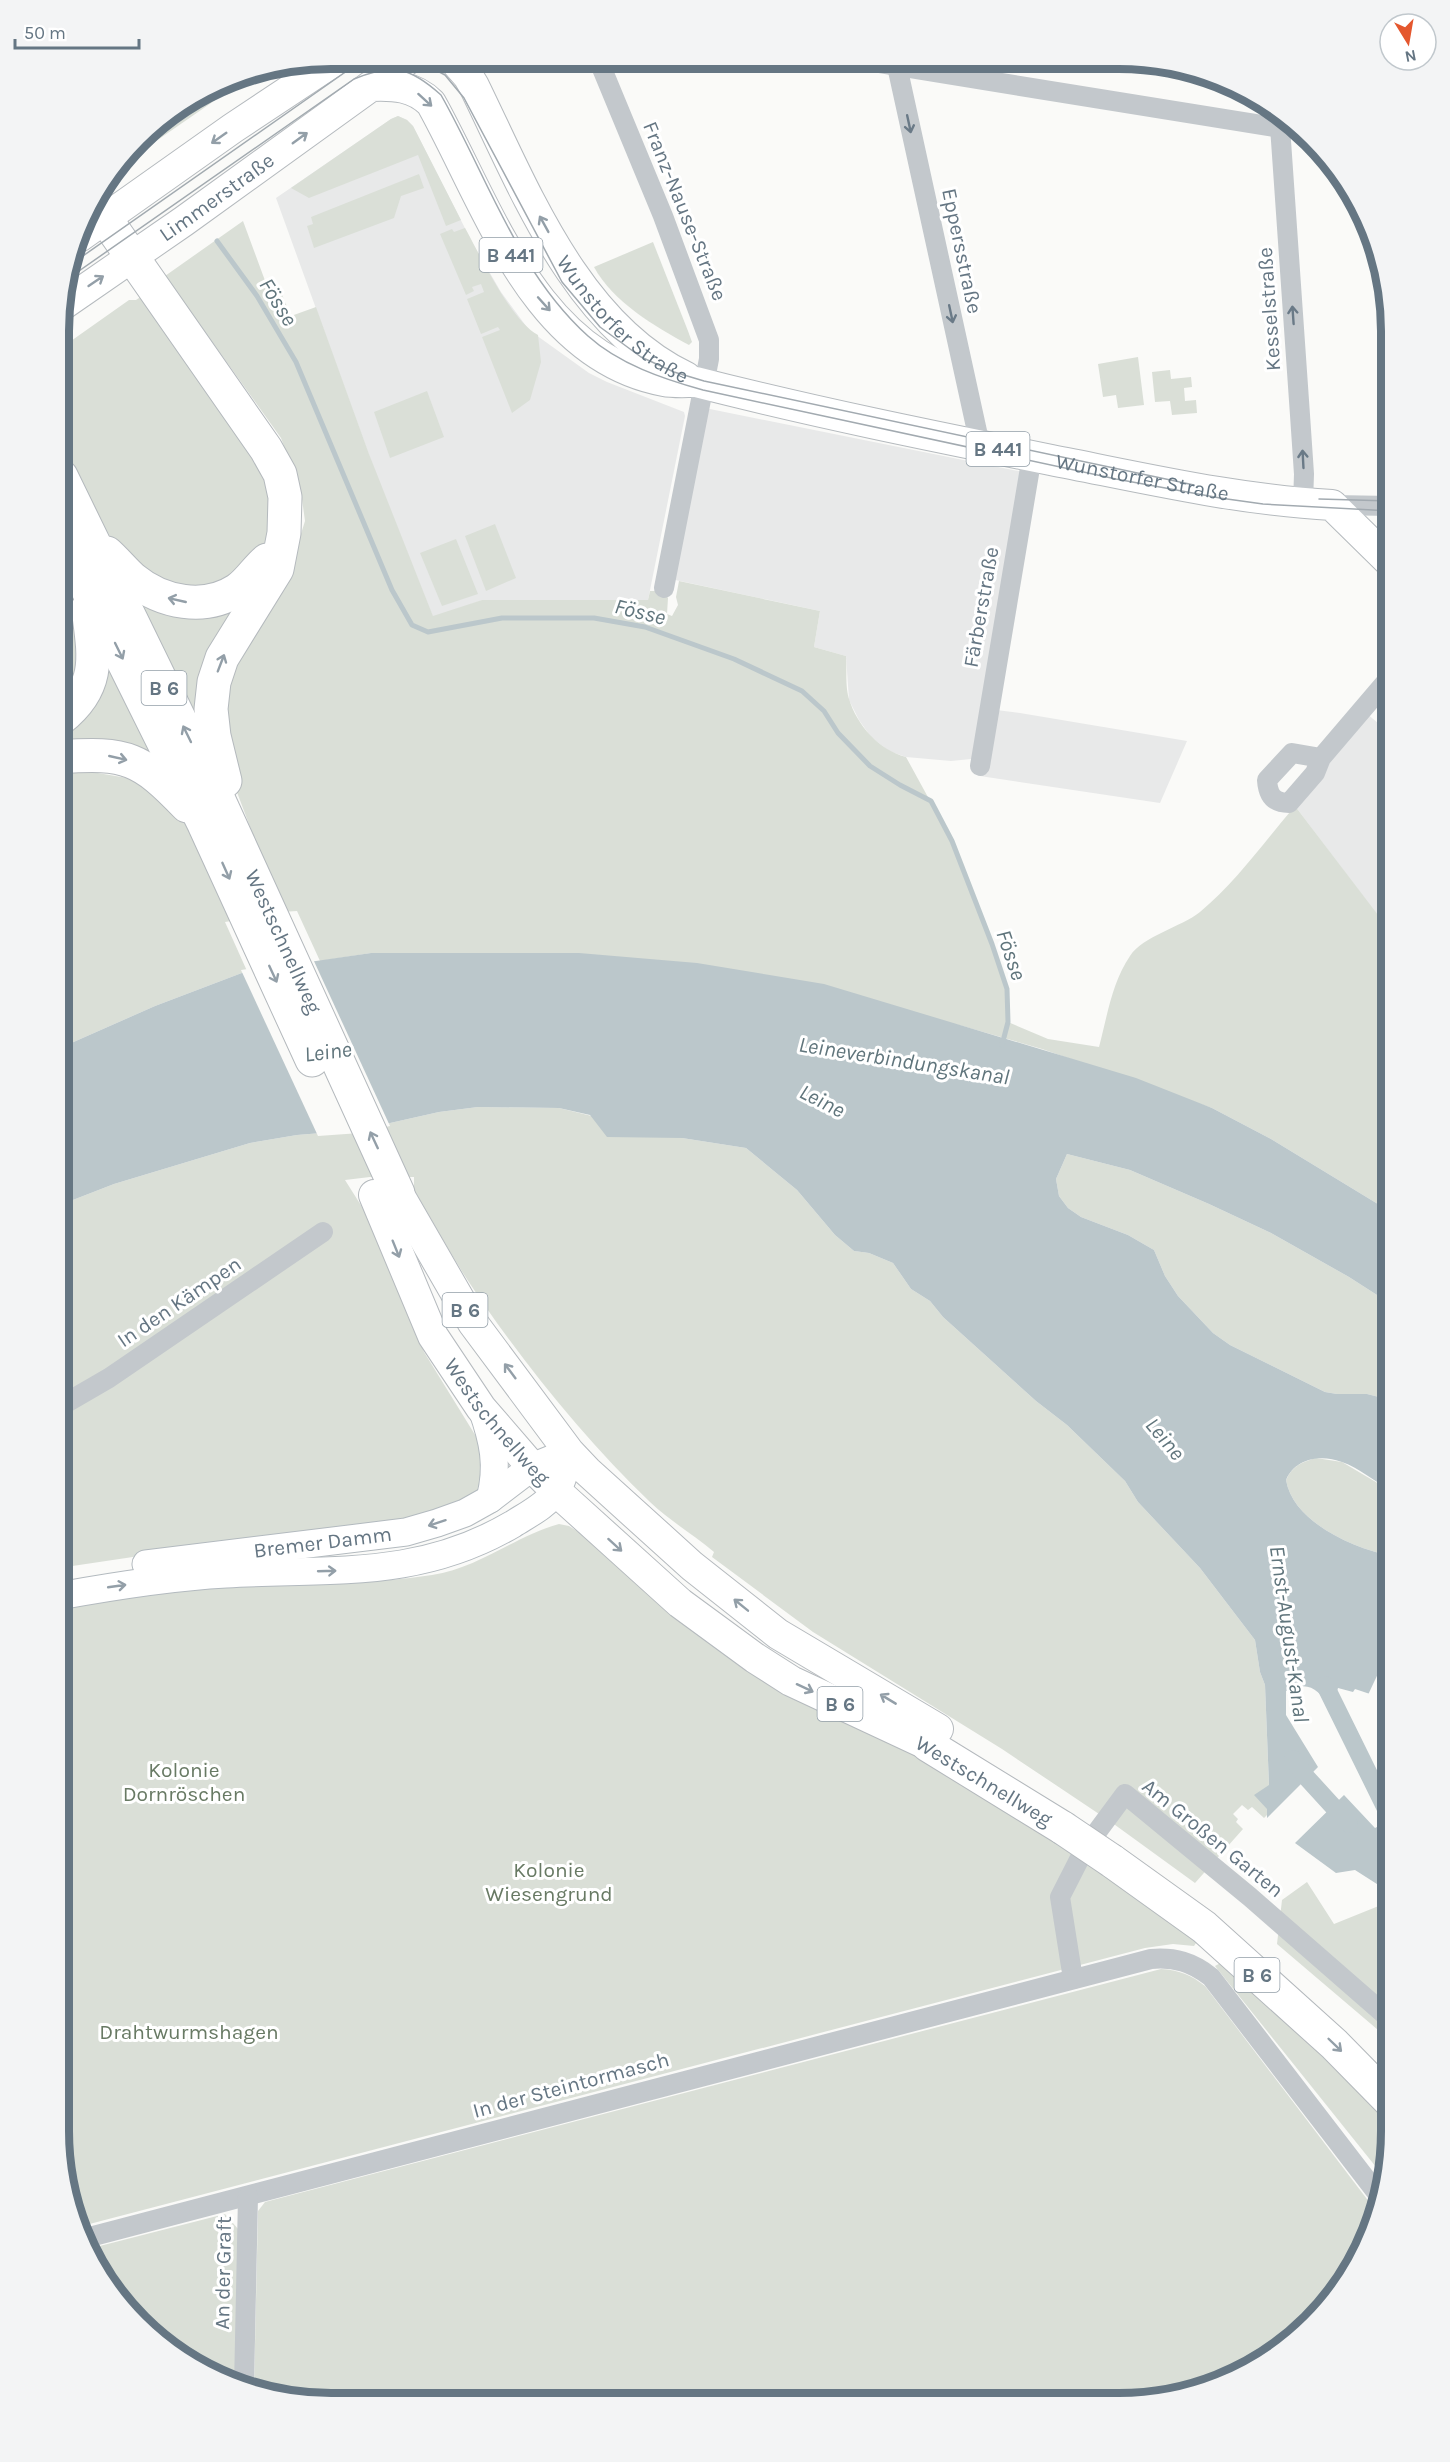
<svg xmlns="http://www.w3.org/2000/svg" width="1450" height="2462" font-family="Karla,sans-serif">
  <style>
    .built { fill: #e8e9e9 }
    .green { fill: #dadfd7 }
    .water { fill: #bbc7cb }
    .pier { fill: #fafaf8 }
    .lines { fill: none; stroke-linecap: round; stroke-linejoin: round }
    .stream { stroke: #bbc7cb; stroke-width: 5 }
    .canal { stroke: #bbc7cb; stroke-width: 18 }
    .secondary-casing { stroke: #b3babf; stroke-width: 29 }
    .primary-casing { stroke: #b5babe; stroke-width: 32 }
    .highway-casing { stroke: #b4b9bd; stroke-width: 35 }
    .street { stroke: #c3c8cc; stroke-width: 20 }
    .secondary { stroke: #fff; stroke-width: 27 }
    .primary { stroke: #fff; stroke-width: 30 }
    .highway { stroke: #fff; stroke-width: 33 }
    .tram { stroke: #a2aab0; stroke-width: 1.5 }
    .highway-bridge-casing { stroke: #b4b9bd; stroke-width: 35; stroke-linecap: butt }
    .highway-bridge { stroke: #fff; stroke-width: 33 }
    .oneway { stroke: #939fa8 }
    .oneway2 { stroke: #6a7a87 }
    .labels { text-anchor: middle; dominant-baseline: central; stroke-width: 6; stroke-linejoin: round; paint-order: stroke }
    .shield { fill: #fff; stroke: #939fa8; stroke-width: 1.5 }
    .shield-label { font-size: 20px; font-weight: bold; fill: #657683 }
    .street-label { font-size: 21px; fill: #657683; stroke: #fff }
    .park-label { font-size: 21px; fill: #687a64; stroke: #fff }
    .water-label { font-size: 22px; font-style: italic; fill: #60757c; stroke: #fff }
    .rim { fill: none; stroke: #657683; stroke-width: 8 }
  </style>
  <rect width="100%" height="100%" fill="#fafaf8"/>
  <g class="built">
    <path d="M 398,116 L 407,120 L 413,126 L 472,242 L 501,292 L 529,330 L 589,373 L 607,382 L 684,412 L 685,416 L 648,600 L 483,600 L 433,617 L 373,466 L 276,198 L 391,119 Z"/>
    <path d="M 700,407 L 1028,473 L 981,758 L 951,761 L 906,757 L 889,751 L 871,737 L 859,720 L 849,700 L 846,656 L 814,647 L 820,611 L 666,578 Z"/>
    <path d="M 989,709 L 1020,713 L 1187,741 L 1160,803 L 980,776 Z"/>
    <path d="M 1366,713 L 1391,734 L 1391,933 L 1295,806 Z"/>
  </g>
  <g class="green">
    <path d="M 253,74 L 123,164 L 151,126 L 196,98 L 200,104 L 220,93 L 216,86 L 227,79 Z"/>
    <path d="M 398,116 L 407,120 L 413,126 L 461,220 L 446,226 L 418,155 L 309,198 L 291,188 L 391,119 Z"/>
    <path d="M 419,174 L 424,188 L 401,196 L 394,218 L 314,248 L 307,226 L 313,224 L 311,217 Z"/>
    <path d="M 243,221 L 267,286 L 277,283 L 291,316 L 316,307 L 369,454 L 433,616 L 482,600 L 648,600 L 650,591 L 662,591 L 668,598 L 667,614 L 672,616 L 678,605 L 676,597 L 679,581 L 820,611 L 814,647 L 846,656 C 847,670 845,686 849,699 C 857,725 879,750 906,757 L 952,841 L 992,944 L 1007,989 L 1008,1022 L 1048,1039 L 1099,1047 C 1107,1017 1112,982 1130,956 C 1143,936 1181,927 1200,912 C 1236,882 1264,842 1295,806 L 1391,932 L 1391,1212 L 1271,1139 L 1212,1108 L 1042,1049 L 959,1025 L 371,953 L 320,961 L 297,911 L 282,912 L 226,763 L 221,691 L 295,553 L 305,521 L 301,492 L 281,438 L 165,276 Z"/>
    <path d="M 465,228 C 480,255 511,321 538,335 L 541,362 L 530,400 L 512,413 L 482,337 L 500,330 L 498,327 L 481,334 L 467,299 L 484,292 L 481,284 L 472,287 L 474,291 L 466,295 L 440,234 L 452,229 L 454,232 Z"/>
    <path d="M 653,242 L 688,331 L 692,342 L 689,345 C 654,326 613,302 594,267 Z"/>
    <path d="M 142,296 L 255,457 L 270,490 L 272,523 L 262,549 L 237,575 L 195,590 L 154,578 L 118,547 L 102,525 L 61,447 L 61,348 L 129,300 L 136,300 Z"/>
    <path d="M 1138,357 L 1144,405 L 1118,408 L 1116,395 L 1103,397 L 1098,364 Z"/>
    <path d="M 1170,370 L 1171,379 L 1191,377 L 1192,387 L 1184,388 L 1185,401 L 1196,400 L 1197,413 L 1172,415 L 1170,401 L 1155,402 L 1152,372 Z"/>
    <path d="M 427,391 L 444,437 L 390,458 L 374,412 Z"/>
    <path d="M 495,524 L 516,578 L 486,591 L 465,536 Z"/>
    <path d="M 456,539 L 478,594 L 442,606 L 420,553 Z"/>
    <path d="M 60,575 L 74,604 L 84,660 L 60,701 Z"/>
    <path d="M 132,588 L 247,593 L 198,727 Z"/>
    <path d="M 103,650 L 162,761 L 60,748 L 60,727 Z"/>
    <path d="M 86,771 L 133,779 L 182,819 L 198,844 L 237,920 L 225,922 L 247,971 L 155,1006 L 60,1048 L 60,772 Z"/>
    <path d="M 478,1107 L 559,1108 L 682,1138 L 746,1148 L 797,1190 L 835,1235 L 854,1251 L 869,1253 L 893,1263 L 911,1289 L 930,1301 L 943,1317 L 1036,1401 L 1067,1425 L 1125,1481 L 1138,1502 L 1200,1568 L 1255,1640 L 1260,1672 L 1265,1685 L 1269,1786 L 1267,1815 L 1264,1818 L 1252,1807 L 1248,1810 L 1242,1805 L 1233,1814 L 1238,1819 L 1236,1822 L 1243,1829 L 1195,1883 L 1111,1822 L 1002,1749 L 813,1632 L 712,1557 L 714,1552 C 694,1535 670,1521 650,1502 C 581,1436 515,1353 463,1273 C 446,1246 430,1217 414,1190 L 414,1177 L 370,1177 L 345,1180 L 369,1218 L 424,1352 L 485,1451 L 480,1489 L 463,1502 L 397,1523 L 200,1547 L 59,1568 L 60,1205 L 114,1184 L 250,1143 L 297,1135 L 359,1130 L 439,1112 Z"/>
    <path d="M 1067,1154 L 1130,1170 L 1209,1204 L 1271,1233 L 1349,1277 L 1391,1304 L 1391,1400 L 1367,1394 L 1337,1394 L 1325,1392 L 1230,1345 L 1213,1333 L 1178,1296 L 1165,1276 L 1154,1250 L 1128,1235 L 1081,1217 L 1068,1208 L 1059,1196 L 1056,1179 Z"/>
    <path d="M 1316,1458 L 1342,1462 L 1391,1491 L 1391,1556 C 1353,1548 1293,1522 1286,1480 C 1292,1466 1302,1462 1316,1458 Z"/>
    <path d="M 559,1524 L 569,1526 L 971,1782 L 1200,1937 L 1194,1946 L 1173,1944 L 1145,1948 L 78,2227 L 59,2131 L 59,1607 C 109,1600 159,1590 209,1587 C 283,1581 358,1587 432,1575 C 479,1568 515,1536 559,1524 Z"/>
    <path d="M 1307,1882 L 1334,1924 L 1391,1901 L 1391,2041 L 1277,1944 L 1282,1900 Z"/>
    <path d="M 1226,1960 L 1391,2121 L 1391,2149 L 1384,2177 L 1215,1966 Z"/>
    <path d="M 1161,1969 C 1179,1970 1191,1975 1205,1986 L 1376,2211 L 1371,2235 L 1335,2296 L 1285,2347 L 1223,2383 L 1119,2403 L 296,2401 L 254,2390 L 258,2211 L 265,2202 Z"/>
    <path d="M 225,2214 L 239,2230 L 237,2385 L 227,2383 L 166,2347 L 115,2297 L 88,2249 Z"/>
  </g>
  <g class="water">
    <path d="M 371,953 L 579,953 L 697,963 L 824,984 L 1136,1078 L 1212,1108 L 1271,1139 L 1391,1212 L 1391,1304 L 1349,1277 L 1271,1233 L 1209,1204 L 1130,1170 L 1067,1154 L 1056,1179 L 1059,1196 L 1068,1208 L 1081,1217 L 1128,1235 L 1154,1250 L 1165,1276 L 1178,1296 L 1213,1333 L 1230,1345 L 1325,1392 L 1337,1394 L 1367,1394 L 1391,1400 L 1391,1491 C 1376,1482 1359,1468 1342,1462 C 1321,1454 1295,1458 1286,1480 C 1293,1522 1353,1548 1391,1556 L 1391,1627 L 1384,1624 L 1378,1626 L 1380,1632 L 1391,1637 L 1391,1701 L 1355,1689 L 1353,1692 L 1338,1688 L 1336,1694 L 1341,1705 L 1331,1709 C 1318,1689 1309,1680 1286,1691 L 1286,1715 L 1318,1767 L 1267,1818 L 1267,1809 L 1254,1795 L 1269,1785 L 1265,1685 L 1260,1672 L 1255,1640 L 1200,1568 L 1138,1502 L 1125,1481 L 1067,1425 L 1036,1401 L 943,1317 L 930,1301 L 911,1289 L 893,1263 L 869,1253 L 854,1251 L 835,1235 L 797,1190 L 746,1148 L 682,1138 L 607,1137 L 590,1115 L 559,1108 L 478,1107 L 439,1112 L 359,1130 L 297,1135 L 250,1143 L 114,1184 L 60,1205 L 60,1048 L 155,1006 L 247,971 Z"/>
    <path d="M 1344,1795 L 1375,1828 L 1391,1820 L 1391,1893 L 1355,1870 L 1336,1873 L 1295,1843 Z"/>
  </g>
  <g class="pier">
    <path d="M 313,959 L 390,1126 L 360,1133 L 318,1136 L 241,970 Z"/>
    <path d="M 1391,1646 L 1391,1669 L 1377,1699 L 1369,1698 L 1367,1697 Z"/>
  </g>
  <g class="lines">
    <g class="stream">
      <path d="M 141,140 L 146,147"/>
      <path d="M 217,241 L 257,296 L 296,362 L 392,590 L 412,625 L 428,632 L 502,618 L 594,618 L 645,627 L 734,659 L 802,691 L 824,711 L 838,733 L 870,766 L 900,785 L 931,801 L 952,841 L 992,944 L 1007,989 L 1008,1022 L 1002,1045"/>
    </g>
    <g class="canal">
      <path d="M 1325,1685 L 1391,1819"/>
      <path d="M 1293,1759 L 1307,1778 L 1349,1824"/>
    </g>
    <g class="secondary-casing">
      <g id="secondary">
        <path d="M 371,86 L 411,59"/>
        <path d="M 482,1409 C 493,1440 499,1466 490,1499"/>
        <path id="s1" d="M 146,1564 L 406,1532 L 437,1523 L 465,1513 L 490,1499 L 532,1467 L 569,1452"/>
        <path d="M 59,1596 C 114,1586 170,1577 226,1574 C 331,1568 418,1580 513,1524 C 527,1515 547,1505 556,1491 C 564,1480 566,1465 569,1452"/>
      </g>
    </g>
    <g class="primary-casing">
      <g id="primary">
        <path id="s2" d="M 453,59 L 468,76 L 474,86 C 524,188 576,325 686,377"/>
        <path d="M 79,237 L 233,128 L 337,59"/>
        <path id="s3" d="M 61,306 L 184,221 L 371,86 C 394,85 414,86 431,103 C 487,203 534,357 664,381 C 674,383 686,382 696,382 C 813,412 932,436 1051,460 C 1144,478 1237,500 1332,505 L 1391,563"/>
        <path d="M 398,1193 L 473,1323 L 569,1452 L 587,1471 L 692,1566 L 778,1634 L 938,1729"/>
        <path id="s4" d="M 374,1195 L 433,1336 L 481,1408 L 532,1467 L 556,1491 L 680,1603 L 755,1658 L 791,1681 L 928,1745"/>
      </g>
    </g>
    <g class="highway-casing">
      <g id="highway">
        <path d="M 105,218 L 266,449 L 280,474 L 285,497 L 284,533 L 277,569 L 222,658 L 214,682 L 211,709 L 214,736 L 225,781"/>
        <path id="s5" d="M 61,476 L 217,796 L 398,1193"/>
        <path d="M 60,534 L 203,822 L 312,1060"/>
        <path d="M 107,553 C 116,561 124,571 133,579 C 162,603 205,611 237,590 C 249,582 256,569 267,560"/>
        <path d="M 60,719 C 102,686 94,655 88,608"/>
        <path d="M 60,757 C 127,752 141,758 187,806"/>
        <path d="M 928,1745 L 1063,1828"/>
        <path d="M 1112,1861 L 1204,1927 L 1334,2044 L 1391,2102"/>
      </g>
    </g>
    <g class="street">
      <path d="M 598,59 L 663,216 L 709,340 L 709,359 L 664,588"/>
      <path d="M 860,60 L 1280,128"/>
      <path d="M 897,66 L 980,445"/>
      <path d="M 1279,112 L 1300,415 L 1304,474 L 1303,503"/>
      <path d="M 1332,505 L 1391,506"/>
      <path d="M 1321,758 L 1292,753 L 1267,780 C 1268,795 1273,803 1289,803 L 1315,773 L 1321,758 L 1391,676"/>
      <path d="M 980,766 L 1032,456"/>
      <path d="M 59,1407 L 109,1378 L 323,1232"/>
      <path d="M 1073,1979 L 1060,1897 L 1085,1848 L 1125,1794 L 1250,1897 L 1391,2020"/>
      <path d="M 82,2239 L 1151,1959 C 1175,1957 1192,1962 1211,1977 L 1380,2197"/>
      <path d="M 244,2387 L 248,2196"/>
    </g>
    <use href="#secondary" class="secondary"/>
    <use href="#primary" class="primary"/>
    <use href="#highway" class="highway"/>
    <g class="tram">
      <path d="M 415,59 L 445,75 L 464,98 L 562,282 L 600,327 L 641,357 L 674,372 L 704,381 L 1194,485"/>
      <path d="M 70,265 L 354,66 L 373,59"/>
      <path d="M 66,280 L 354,79 C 393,63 410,67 441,95 C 487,176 517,272 588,336 C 619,364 663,379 703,390 L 1116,479 L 1220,498 L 1263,504 L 1391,511"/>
      <path d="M 1319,499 L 1391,501"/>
    </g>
    <g class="highway-bridge-casing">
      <path id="highway-bridge" d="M 1063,1828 L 1112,1861"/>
    </g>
    <use href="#highway-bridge" class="highway-bridge"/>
  </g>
  <defs><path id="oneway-shaft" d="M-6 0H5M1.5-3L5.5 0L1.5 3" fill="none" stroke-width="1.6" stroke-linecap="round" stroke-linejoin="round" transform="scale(1.5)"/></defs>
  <g class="oneway">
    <use href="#oneway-shaft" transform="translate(425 100) rotate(42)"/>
    <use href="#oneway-shaft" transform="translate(219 138) rotate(145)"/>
    <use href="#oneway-shaft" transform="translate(300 138) rotate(-36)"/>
    <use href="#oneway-shaft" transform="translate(544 224) rotate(-119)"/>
    <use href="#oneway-shaft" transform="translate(96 281) rotate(-34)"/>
    <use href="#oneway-shaft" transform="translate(544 304) rotate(48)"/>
    <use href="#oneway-shaft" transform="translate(177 600) rotate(-167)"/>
    <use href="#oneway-shaft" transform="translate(119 651) rotate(64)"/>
    <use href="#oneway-shaft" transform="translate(221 663) rotate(-69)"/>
    <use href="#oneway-shaft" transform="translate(187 734) rotate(-116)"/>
    <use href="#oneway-shaft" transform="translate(118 758) rotate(13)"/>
    <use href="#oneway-shaft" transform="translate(226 871) rotate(66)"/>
    <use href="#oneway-shaft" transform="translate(273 974) rotate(65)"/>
    <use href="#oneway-shaft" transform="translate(374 1140) rotate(-115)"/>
    <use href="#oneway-shaft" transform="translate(396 1249) rotate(68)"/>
    <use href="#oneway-shaft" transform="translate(510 1371) rotate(-127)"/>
    <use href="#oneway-shaft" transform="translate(437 1523) rotate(162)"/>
    <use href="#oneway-shaft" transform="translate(615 1545) rotate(42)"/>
    <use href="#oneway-shaft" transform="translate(327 1571) rotate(-2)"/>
    <use href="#oneway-shaft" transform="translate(117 1586) rotate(-8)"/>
    <use href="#oneway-shaft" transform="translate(741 1605) rotate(-141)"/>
    <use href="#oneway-shaft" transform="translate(805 1688) rotate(25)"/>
    <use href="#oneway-shaft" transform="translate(888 1699) rotate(-149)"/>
    <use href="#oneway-shaft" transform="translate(1335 2045) rotate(44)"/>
  </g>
  <g class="oneway2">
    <use href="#oneway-shaft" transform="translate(909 124) rotate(78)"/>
    <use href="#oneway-shaft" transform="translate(951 314) rotate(78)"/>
    <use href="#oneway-shaft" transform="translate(1293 315) rotate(-94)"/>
    <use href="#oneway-shaft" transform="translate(1303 459) rotate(-93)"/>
  </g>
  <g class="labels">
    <g class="shield">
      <rect x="479.5" y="238" width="63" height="34" rx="4.5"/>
      <rect x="966.5" y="432" width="63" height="34" rx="4.5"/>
      <rect x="141.5" y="671" width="45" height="34" rx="4.5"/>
      <rect x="442.5" y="1293" width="45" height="34" rx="4.5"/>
      <rect x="817.5" y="1687" width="45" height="34" rx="4.5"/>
      <rect x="1234.5" y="1958" width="45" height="34" rx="4.5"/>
    </g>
    <g class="shield-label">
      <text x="511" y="255">B 441</text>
      <text x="998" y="449">B 441</text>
      <text x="164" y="688">B 6</text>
      <text x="465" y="1310">B 6</text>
      <text x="840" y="1704">B 6</text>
      <text x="1257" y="1975">B 6</text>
    </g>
    <g class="street-label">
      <text stroke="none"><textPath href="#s3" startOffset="190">Limmerstraße</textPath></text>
      <text transform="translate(685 211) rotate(68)">Franz-Nause-Straße</text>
      <text transform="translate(962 251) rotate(78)">Eppersstraße</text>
      <text transform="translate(1269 309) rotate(-94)">Kesselstraße</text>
      <text stroke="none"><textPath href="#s2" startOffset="315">Wunstorfer Straße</textPath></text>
      <text stroke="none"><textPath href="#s3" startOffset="1310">Wunstorfer Straße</textPath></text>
      <text transform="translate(981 607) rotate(-80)">Färberstraße</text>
      <text stroke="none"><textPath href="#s5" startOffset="516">Westschnellweg</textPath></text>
      <text transform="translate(179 1302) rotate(-34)">In den Kämpen</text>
      <text stroke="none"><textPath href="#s4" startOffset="260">Westschnellweg</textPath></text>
      <text stroke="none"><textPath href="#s1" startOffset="178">Bremer Damm</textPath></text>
      <text transform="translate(984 1781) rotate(31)">Westschnellweg</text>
      <text transform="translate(1213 1838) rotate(39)">Am Großen Garten</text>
      <text transform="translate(571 2085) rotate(-15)">In der Steintormasch</text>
      <text transform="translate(223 2273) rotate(-89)">An der Graft</text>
    </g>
    <g class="park-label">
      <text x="184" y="1770">Kolonie<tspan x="184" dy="24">Dornröschen</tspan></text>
      <text x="549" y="1870">Kolonie<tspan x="549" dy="24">Wiesengrund</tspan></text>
      <text x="189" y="2032">Drahtwurmshagen</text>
    </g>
    <g class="water-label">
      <text transform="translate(278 302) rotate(58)">Fösse</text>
      <text transform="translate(640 612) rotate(14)">Fösse</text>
      <text transform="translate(1011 955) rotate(71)">Fösse</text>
      <text transform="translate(328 1052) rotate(-7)">Leine</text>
      <text transform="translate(904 1061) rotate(9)">Leineverbindungskanal</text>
      <text transform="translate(822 1101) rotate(27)">Leine</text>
      <text transform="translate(1165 1439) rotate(50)">Leine</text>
      <text transform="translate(1289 1634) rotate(82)">Ernst-August-Kanal</text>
    </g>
  </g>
  <path d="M0 0H1450V2462H0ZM331 69H1119A262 262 0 0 1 1381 331V2131A262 262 0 0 1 1119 2393H331A262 262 0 0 1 69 2131V331A262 262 0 0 1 331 69Z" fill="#f3f4f5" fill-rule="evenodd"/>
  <path class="rim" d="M331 69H1119A262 262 0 0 1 1381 331V2131A262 262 0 0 1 1119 2393H331A262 262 0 0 1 69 2131V331A262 262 0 0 1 331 69Z"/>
  <g transform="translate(1408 42) rotate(169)"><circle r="28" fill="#ffffff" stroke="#c1c8cd" stroke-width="1.5"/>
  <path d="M0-4.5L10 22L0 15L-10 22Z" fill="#e4572e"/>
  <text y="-9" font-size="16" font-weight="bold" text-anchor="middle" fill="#657683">N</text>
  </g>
  <path d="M15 39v9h124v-9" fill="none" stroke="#657683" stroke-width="3"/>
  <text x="24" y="39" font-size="18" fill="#657683" stroke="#ffffff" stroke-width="4.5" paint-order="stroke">50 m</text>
</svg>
